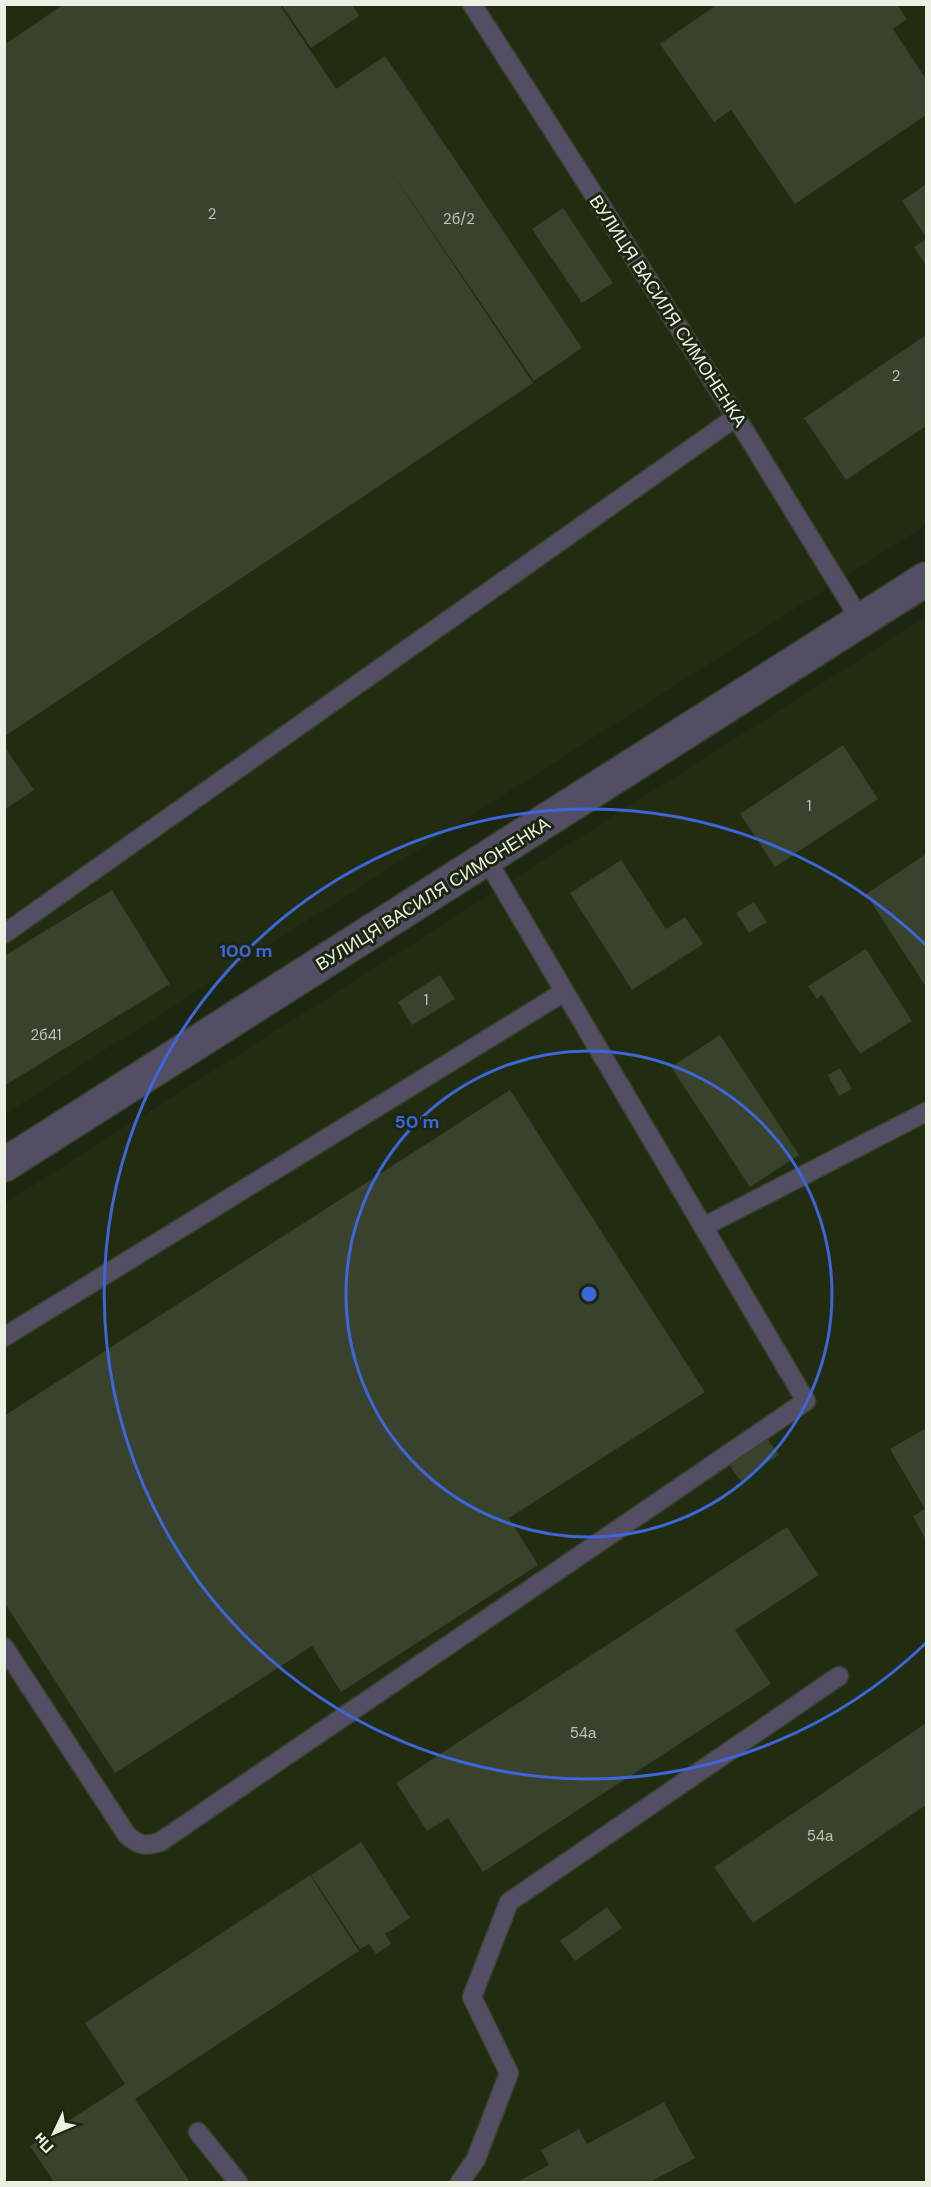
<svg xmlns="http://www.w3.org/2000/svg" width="931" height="2187" font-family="'DM Sans',sans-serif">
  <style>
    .built { fill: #212c10 }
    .building { fill: #38422c }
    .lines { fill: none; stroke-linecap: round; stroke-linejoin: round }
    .service-casing { stroke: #3a422e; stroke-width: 21 }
    .minor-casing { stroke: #3a422e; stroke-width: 36 }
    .service { stroke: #544e65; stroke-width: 18 }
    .minor { stroke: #544e65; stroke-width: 33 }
    .ring { fill: none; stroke: #3c66da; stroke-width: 3 }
    .labels { text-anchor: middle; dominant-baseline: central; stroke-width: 6; stroke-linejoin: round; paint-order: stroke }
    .number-label { font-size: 15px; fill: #bec5b5 }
    .street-label { font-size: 18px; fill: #eaf1e3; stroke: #1d2611 }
    .centre { fill: #3c66da; stroke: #1d2611; stroke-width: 3 }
    .ring-label { font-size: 18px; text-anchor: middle; font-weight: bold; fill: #3c66da; stroke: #1d2611; stroke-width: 6; stroke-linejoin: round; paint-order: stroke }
  </style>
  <rect width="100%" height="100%" fill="#1d2611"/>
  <g class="built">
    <path d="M 5,5 L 926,5 L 926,525 L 5,1114 Z"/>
    <path d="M 926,617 L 926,2182 L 5,2182 L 4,1204 Z"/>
  </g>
  <g class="building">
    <path d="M 64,4 L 279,4 L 336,89 L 385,56 L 582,348 L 534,381 L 383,160 L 533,383 L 4,737 L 4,45 Z"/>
    <path d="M 281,4 L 352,4 L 359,16 L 311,48 Z"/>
    <path d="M 718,4 L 897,4 L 907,19 L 893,29 L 926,79 L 926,115 L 795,204 L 731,110 L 714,122 L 660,44 Z"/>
    <path d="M 926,184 L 926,237 L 902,201 Z"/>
    <path d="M 563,208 L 613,283 L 582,303 L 532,229 Z"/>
    <path d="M 926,239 L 926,266 L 914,247 Z"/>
    <path d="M 926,335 L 926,426 L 846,480 L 804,418 Z"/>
    <path d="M 843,745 L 878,799 L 775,867 L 740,814 Z"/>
    <path d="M 4,746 L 34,790 L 4,810 Z"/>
    <path d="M 926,854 L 926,987 L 866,894 Z"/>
    <path d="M 621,860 L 666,929 L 685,917 L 703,944 L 632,990 L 570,893 Z"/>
    <path d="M 112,890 L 170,984 L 4,1086 L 4,956 Z"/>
    <path d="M 754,902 L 767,922 L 749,933 L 736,913 Z"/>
    <path d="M 866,949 L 912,1021 L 860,1054 L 822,995 L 817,999 L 808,986 Z"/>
    <path d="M 440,975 L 455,999 L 412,1025 L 398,1002 Z"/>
    <path d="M 720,1035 L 799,1155 L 750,1187 L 671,1067 Z"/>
    <path d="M 840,1068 L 852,1089 L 839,1096 L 828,1075 Z"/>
    <path d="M 510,1090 L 705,1392 L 509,1518 L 538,1565 L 341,1692 L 312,1646 L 115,1773 L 4,1602 L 4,1416 Z"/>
    <path d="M 926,1428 L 926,1540 L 913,1516 L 925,1509 L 890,1449 Z"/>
    <path d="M 767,1438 L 779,1455 L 741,1481 L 729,1465 Z"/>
    <path d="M 787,1527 L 819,1575 L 735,1630 L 771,1684 L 483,1872 L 448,1818 L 427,1831 L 396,1783 Z"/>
    <path d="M 926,1723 L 926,1805 L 753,1923 L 714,1867 Z"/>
    <path d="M 361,1842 L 410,1918 L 385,1934 L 391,1944 L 376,1954 L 369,1944 L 360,1949 L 311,1875 Z"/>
    <path d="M 310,1875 L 359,1951 L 135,2099 L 190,2182 L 54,2182 L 30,2146 L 125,2084 L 85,2023 Z"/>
    <path d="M 607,1907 L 622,1928 L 575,1961 L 560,1941 Z"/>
    <path d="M 664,2102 L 695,2158 L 650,2182 L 517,2182 L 549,2165 L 541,2150 L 579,2129 L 587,2144 Z"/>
  </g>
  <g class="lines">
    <g class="service-casing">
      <g id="service">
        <path d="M 472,4 L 736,417 L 861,621"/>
        <path d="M 4,934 L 736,417"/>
        <path d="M 703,1227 L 926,1112"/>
        <path d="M 4,1337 L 564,992"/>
        <path d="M 4,1647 L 127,1835 C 138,1845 145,1847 160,1842 L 806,1401 L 487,860"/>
        <path d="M 198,2132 L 238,2182"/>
        <path d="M 460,2182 L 476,2159 L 509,2073 L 472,1997 L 509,1902 L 839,1676"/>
      </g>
    </g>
    <g class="minor-casing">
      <path id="minor" d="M 4,1165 L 926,579"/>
    </g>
    <use href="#service" class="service"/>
    <use href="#minor" class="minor"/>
  </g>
  <g class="ring">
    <circle cx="589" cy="1294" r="243"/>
    <path d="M926 1643A485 485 0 1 1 926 945"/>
  </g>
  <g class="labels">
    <g class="number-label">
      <text x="212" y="214">2</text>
      <text x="459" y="219">2б/2</text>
      <text x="896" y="376">2</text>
      <text x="809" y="806">1</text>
      <text x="426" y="1000">1</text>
      <text x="46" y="1035">2б41</text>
      <text x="583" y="1733">54а</text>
      <text x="820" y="1836">54а</text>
    </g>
    <g class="street-label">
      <text transform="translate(668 311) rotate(57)">ВУЛИЦЯ ВАСИЛЯ СИМОНЕНКА</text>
      <text transform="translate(433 894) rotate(-32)">ВУЛИЦЯ ВАСИЛЯ СИМОНЕНКА</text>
    </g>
  </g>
  <circle cx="589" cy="1294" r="9" class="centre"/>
  <g class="ring-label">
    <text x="246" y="957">100 m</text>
    <text x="417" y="1128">50 m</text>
  </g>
  <rect width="931" height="2187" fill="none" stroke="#eaf1e3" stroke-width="12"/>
  <g transform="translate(54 2133) rotate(226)" stroke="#1d2611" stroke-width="4.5" paint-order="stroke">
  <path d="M0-4.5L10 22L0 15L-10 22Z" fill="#eaf1e3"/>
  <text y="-9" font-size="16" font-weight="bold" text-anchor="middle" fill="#eaf1e3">Пн</text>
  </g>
</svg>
